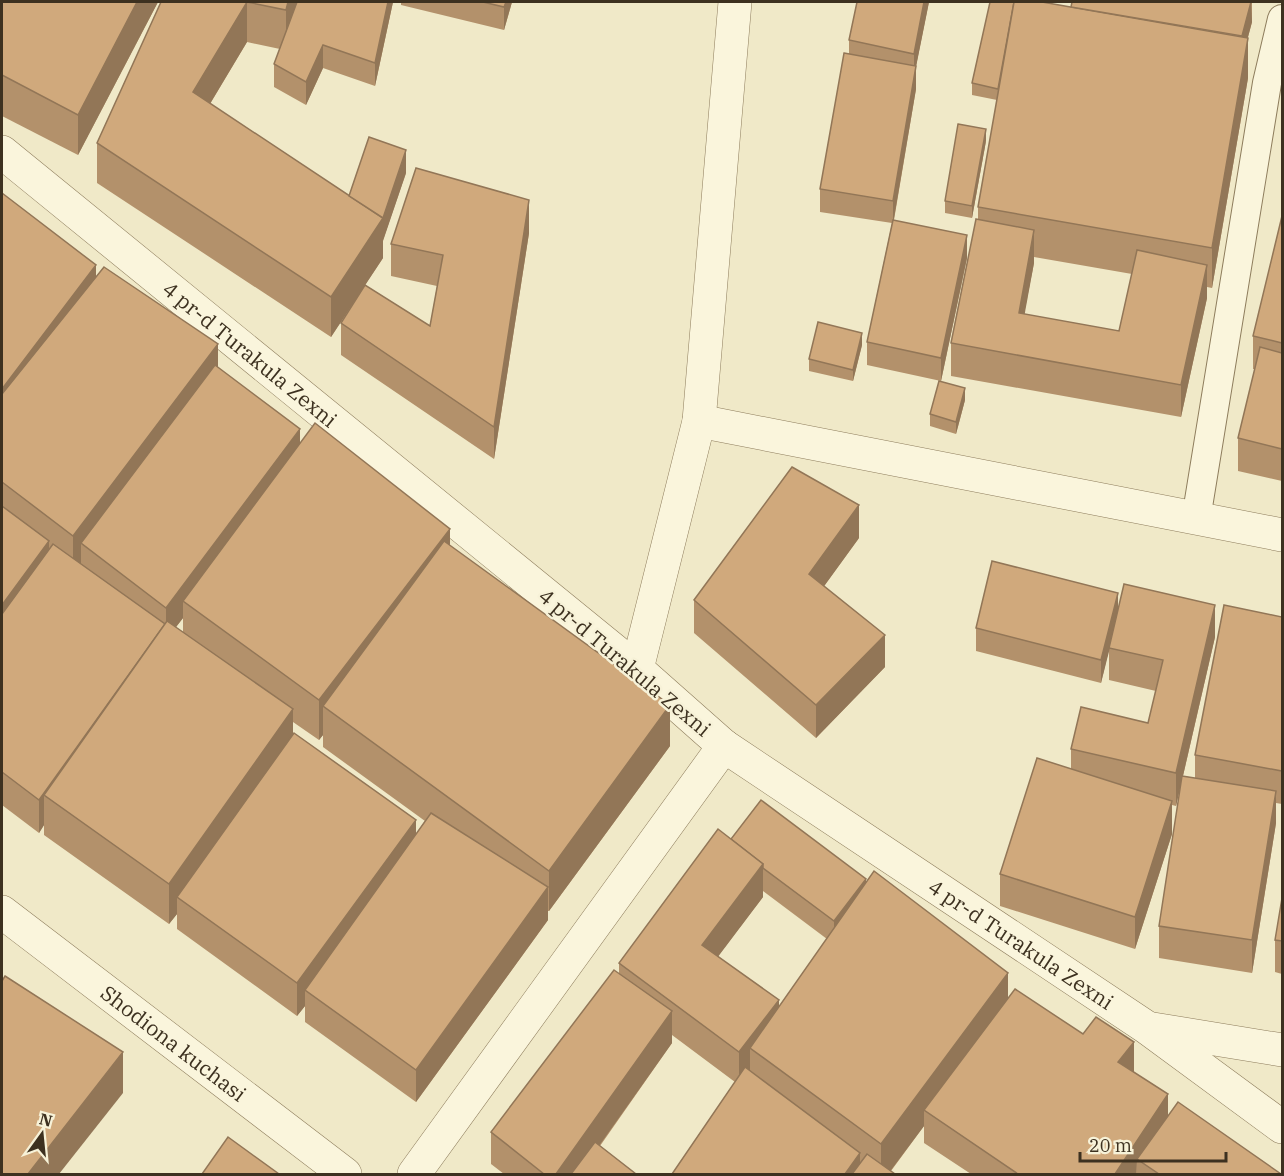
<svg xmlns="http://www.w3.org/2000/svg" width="1284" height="1176" font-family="'IBM Plex Serif',serif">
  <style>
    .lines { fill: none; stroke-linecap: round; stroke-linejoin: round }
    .service-casing { stroke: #8d7c5c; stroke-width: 30 }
    .minor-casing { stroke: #8d7c5c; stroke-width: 34 }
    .tertiary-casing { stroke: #8d7c5c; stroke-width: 34 }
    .service { stroke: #faf5dc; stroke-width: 28 }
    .minor { stroke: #faf5dc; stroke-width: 33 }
    .tertiary { stroke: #faf5dc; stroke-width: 33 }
    .wall { fill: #b3916b; fill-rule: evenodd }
    .shaded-wall { fill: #927657 }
    .building { fill: #d0a97c; stroke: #927657; stroke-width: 1.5 }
    .labels { text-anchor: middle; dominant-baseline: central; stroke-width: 5; stroke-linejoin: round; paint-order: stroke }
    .street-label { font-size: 21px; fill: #3d3120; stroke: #f7f2d8 }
  </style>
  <rect width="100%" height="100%" fill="#f0e9c8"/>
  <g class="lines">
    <g class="service-casing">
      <path id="service" d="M 1196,519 L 1267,83 L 1282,19"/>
    </g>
    <g class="minor-casing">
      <g id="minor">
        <path id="s1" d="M 2,152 L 637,669"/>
        <path d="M 699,421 L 1282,535"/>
        <path id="s2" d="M 724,746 L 1146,1027 L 1282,1127"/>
        <path id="s3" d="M 2,912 L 345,1174"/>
        <path d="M 1153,1029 L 1282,1050"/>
      </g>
    </g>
    <g class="tertiary-casing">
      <path id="tertiary" d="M 414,1174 L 724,746 L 637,669 L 699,421 L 735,2"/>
    </g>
    <use href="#service" class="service"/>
    <use href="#minor" class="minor"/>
    <use href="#tertiary" class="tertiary"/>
  </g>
  <g class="wall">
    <path d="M 2,2 L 158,2 L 78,155 L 2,116 Z"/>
    <path d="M 161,2 L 393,2 L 375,86 L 323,68 L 306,105 L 274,87 L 274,64 L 280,49 L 247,42 L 210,104 L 349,196 L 406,173 L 383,240 L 383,258 L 365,285 L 430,326 L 437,286 L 391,276 L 391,244 L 529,233 L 494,459 L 341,355 L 341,323 L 360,293 L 331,337 L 97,183 L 97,143 Z"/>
    <path d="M 401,2 L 512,2 L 504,30 L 401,5 Z"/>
    <path d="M 857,2 L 929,2 L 916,66 L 916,89 L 894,220 L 967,258 L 941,381 L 867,365 L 867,342 L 892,223 L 820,212 L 820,189 L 849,54 L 849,40 Z"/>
    <path d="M 1252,2 L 1252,22 L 1248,37 L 1248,78 L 1212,288 L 1207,287 L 1207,298 L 1181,417 L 951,376 L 951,343 L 978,220 L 978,207 L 997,100 L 972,95 L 972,83 L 1071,7 ZM 1034,257 L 1132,274 L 1119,331 L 1024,314 L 1034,263 Z"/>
    <path d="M 986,141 L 972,218 L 945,213 L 945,201 Z"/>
    <path d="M 2,193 L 96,277 L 218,368 L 300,443 L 450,545 L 670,746 L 549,911 L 548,911 L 548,920 L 416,1102 L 305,1022 L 305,1006 L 297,1016 L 177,929 L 177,914 L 169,924 L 44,835 L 44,825 L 39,833 L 2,805 ZM 183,618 L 183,632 L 176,627 ZM 293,722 L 319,740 L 323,735 L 323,747 L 425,821 L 416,834 L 293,735 Z"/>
    <path d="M 1282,216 L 1282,481 L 1238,471 L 1238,438 L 1255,369 L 1253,369 L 1253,336 Z"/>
    <path d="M 862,345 L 853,381 L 809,371 L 809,359 Z"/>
    <path d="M 965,400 L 956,434 L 930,426 L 930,414 Z"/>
    <path d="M 859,538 L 824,586 L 885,667 L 816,738 L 694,633 L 694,600 Z"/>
    <path d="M 1118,612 L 1215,637 L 1183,776 L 1195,778 L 1195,755 L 1282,617 L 1282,804 L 1276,803 L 1276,823 L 1252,973 L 1159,958 L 1159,926 L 1181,784 L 1176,806 L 1172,805 L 1172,834 L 1135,949 L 1000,906 L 1000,874 L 1071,769 L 1071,749 L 1148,723 L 1156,691 L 1109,680 L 1109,649 L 1101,683 L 976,651 L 976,628 Z"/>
    <path d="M 731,839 L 866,883 L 1008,998 L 1134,1072 L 1168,1116 L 1281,1174 L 1137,1174 L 1137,1173 L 1136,1174 L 971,1174 L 924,1143 L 924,1126 L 891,1171 L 672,1174 L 735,1082 L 672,1035 L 672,1043 L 600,1146 L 636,1174 L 504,1174 L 491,1164 L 491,1132 L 619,974 L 619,963 ZM 763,891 L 827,939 L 779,1007 L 718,956 L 763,897 Z"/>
    <path d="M 1282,898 L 1282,974 L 1275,972 L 1275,940 Z"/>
  </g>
  <g class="shaded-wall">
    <path d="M 137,2 L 158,2 L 78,155 L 78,115 Z"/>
    <path d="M 247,2 L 247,42 L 193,132 L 193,92 Z"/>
    <path d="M 288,2 L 299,2 L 286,50 L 286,10 Z"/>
    <path d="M 388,2 L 393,2 L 375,86 L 375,63 Z"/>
    <path d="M 506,2 L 512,2 L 504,30 L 504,7 Z"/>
    <path d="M 924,2 L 929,2 L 914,77 L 914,54 Z"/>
    <path d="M 1251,2 L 1252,22 L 1241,63 L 1241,40 Z"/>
    <path d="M 1248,38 L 1248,78 L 1212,288 L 1212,248 Z"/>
    <path d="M 323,45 L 323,68 L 306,105 L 306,82 Z"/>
    <path d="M 916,66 L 916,89 L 893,224 L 893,201 Z"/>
    <path d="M 986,129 L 986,141 L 972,218 L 972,206 Z"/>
    <path d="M 406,150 L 406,173 L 383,241 L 383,218 Z"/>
    <path d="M 529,200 L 529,233 L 494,459 L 494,427 Z"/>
    <path d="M 383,218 L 383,258 L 331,337 L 331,297 Z"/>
    <path d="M 1034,230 L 1034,263 L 1019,345 L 1019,313 Z"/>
    <path d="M 967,235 L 967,258 L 941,381 L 941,358 Z"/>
    <path d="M 96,265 L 96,306 L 2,430 L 2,389 Z"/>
    <path d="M 1207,265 L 1207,298 L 1181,417 L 1181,385 Z"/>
    <path d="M 862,333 L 862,345 L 853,381 L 853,370 Z"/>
    <path d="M 218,344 L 218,384 L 81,543 L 81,566 L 73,576 L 73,536 Z"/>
    <path d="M 965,388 L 965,400 L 956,434 L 956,422 Z"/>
    <path d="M 300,429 L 300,462 L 183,601 L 183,618 L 166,640 L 166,608 Z"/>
    <path d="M 859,505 L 859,538 L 809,607 L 809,574 Z"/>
    <path d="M 450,529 L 450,569 L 323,706 L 323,735 L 319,740 L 319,700 Z"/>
    <path d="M 49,541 L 49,573 L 2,638 L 2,605 Z"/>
    <path d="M 1118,593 L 1118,616 L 1101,683 L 1101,660 Z"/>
    <path d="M 1215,605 L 1215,637 L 1176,806 L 1176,773 Z"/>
    <path d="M 166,625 L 44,795 L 44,825 L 39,833 L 39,800 Z"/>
    <path d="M 885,635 L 885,667 L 816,738 L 816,705 Z"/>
    <path d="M 670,705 L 670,746 L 549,911 L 549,871 Z"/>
    <path d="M 293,709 L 293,749 L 177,897 L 177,914 L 169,924 L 169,884 Z"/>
    <path d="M 1276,791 L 1276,823 L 1252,973 L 1252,940 Z"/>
    <path d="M 1172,801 L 1172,834 L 1135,949 L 1135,917 Z"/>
    <path d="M 416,820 L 416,853 L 305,990 L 305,1006 L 297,1016 L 297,983 Z"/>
    <path d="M 763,864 L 763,897 L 702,978 L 702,945 Z"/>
    <path d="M 866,879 L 866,902 L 834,944 L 834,921 Z"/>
    <path d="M 548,887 L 548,920 L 416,1102 L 416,1070 Z"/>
    <path d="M 1008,973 L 1008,1013 L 924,1110 L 924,1126 L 888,1174 L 881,1174 L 881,1144 Z"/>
    <path d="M 779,1000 L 779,1032 L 750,1048 L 750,1071 L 739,1085 L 739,1052 Z"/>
    <path d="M 672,1011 L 672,1043 L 579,1174 L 556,1174 Z"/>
    <path d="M 1134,1042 L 1134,1075 L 1118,1062 Z"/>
    <path d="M 123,1052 L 123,1093 L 59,1174 L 28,1174 Z"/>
    <path d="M 1168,1094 L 1168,1127 L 1137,1159 L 1136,1174 L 1115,1174 Z"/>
    <path d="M 860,1153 L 860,1174 L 845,1174 Z"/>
  </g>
  <g class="building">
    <path d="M 2,2 L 137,2 L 78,115 L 2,75 Z"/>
    <path d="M 161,2 L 288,2 L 286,10 L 247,2 L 193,92 L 383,218 L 331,297 L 97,143 Z"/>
    <path d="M 297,2 L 388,2 L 375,63 L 323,45 L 306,82 L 274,64 Z"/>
    <path d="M 483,2 L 506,2 L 504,7 Z"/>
    <path d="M 857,2 L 924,2 L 914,54 L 849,40 Z"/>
    <path d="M 990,2 L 1014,2 L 998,89 L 972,83 Z"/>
    <path d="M 1014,2 L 1042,2 L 1248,38 L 1212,248 L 978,207 Z"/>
    <path d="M 1072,2 L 1251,2 L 1242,36 L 1071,7 Z"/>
    <path d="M 844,53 L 916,66 L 893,201 L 820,189 Z"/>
    <path d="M 958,124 L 986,129 L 972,206 L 945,201 Z"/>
    <path d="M 369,137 L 406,150 L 383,218 L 349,196 Z"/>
    <path d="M 416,168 L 529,200 L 494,427 L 341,323 L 365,285 L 430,326 L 443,255 L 391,244 Z"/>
    <path d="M 2,193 L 96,265 L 2,389 Z"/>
    <path d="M 1282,216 L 1282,343 L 1253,336 Z"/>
    <path d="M 976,219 L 1034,230 L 1019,313 L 1119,331 L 1137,250 L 1207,265 L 1181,385 L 951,343 Z"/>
    <path d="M 893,220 L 967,235 L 941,358 L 867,342 Z"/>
    <path d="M 104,267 L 218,344 L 73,536 L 2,482 L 2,394 Z"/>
    <path d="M 818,322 L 862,333 L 853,370 L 809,359 Z"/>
    <path d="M 1260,347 L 1282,353 L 1282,449 L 1238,438 Z"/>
    <path d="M 215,365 L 300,429 L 166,608 L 81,543 Z"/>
    <path d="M 939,381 L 965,388 L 956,422 L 930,414 Z"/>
    <path d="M 315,423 L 450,529 L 319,700 L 183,601 Z"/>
    <path d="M 792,467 L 859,505 L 809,574 L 885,635 L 816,705 L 694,600 Z"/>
    <path d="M 2,506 L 49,541 L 2,605 Z"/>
    <path d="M 444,541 L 670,705 L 549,871 L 323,706 Z"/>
    <path d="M 53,544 L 165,624 L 39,800 L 2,772 L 2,614 Z"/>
    <path d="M 992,561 L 1118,593 L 1101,660 L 976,628 Z"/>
    <path d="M 1124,584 L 1215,605 L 1176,773 L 1071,749 L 1081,707 L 1148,723 L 1163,660 L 1109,648 Z"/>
    <path d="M 1224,605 L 1282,617 L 1282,771 L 1195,755 Z"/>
    <path d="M 167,621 L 293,709 L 169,884 L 44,795 Z"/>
    <path d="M 294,733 L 416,820 L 297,983 L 177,897 Z"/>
    <path d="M 1037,758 L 1172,801 L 1135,917 L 1000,874 Z"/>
    <path d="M 1182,776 L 1276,791 L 1252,940 L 1159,926 Z"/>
    <path d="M 761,800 L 866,879 L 834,921 L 763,868 L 763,864 L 731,839 Z"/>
    <path d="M 431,813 L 548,887 L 416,1070 L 305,990 Z"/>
    <path d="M 718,829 L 763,864 L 702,945 L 779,1000 L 739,1052 L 619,963 Z"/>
    <path d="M 874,871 L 1008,973 L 881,1144 L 750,1048 Z"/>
    <path d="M 1282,898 L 1282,941 L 1275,940 Z"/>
    <path d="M 614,970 L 672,1011 L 556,1174 L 544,1174 L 491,1132 Z"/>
    <path d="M 5,976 L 123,1052 L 28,1174 L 2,1174 L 2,981 Z"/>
    <path d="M 1015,989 L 1083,1034 L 1096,1017 L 1134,1042 L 1118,1062 L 1168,1094 L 1115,1174 L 1018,1174 L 924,1110 Z"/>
    <path d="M 745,1067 L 860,1153 L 845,1174 L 672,1174 Z"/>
    <path d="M 1178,1102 L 1281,1174 L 1159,1174 L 1137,1159 Z"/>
    <path d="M 228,1137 L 279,1174 L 202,1174 Z"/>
    <path d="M 595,1142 L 636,1174 L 571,1174 Z"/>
    <path d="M 867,1154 L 895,1174 L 852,1174 Z"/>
  </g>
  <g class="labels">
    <g class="street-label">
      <text stroke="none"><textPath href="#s1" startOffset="320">4 pr-d Turakula Zexni</textPath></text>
      <text transform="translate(625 662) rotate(40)">4 pr-d Turakula Zexni</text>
      <text stroke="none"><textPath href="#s2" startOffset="357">4 pr-d Turakula Zexni</textPath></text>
      <text stroke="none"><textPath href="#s3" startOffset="216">Shodiona kuchasi</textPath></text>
    </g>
  </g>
  <rect width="1284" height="1176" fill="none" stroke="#3d3120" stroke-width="6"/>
  <g transform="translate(42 1134) rotate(15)" stroke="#f7f2d8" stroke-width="4.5" paint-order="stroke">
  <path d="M0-4.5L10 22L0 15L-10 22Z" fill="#3d3120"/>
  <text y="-9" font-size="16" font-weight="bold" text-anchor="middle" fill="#3d3120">N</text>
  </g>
  <path d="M1080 1152v9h146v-9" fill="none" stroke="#3d3120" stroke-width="3"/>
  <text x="1089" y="1152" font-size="18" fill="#3d3120" stroke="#f7f2d8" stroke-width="4.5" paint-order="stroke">20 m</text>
</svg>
